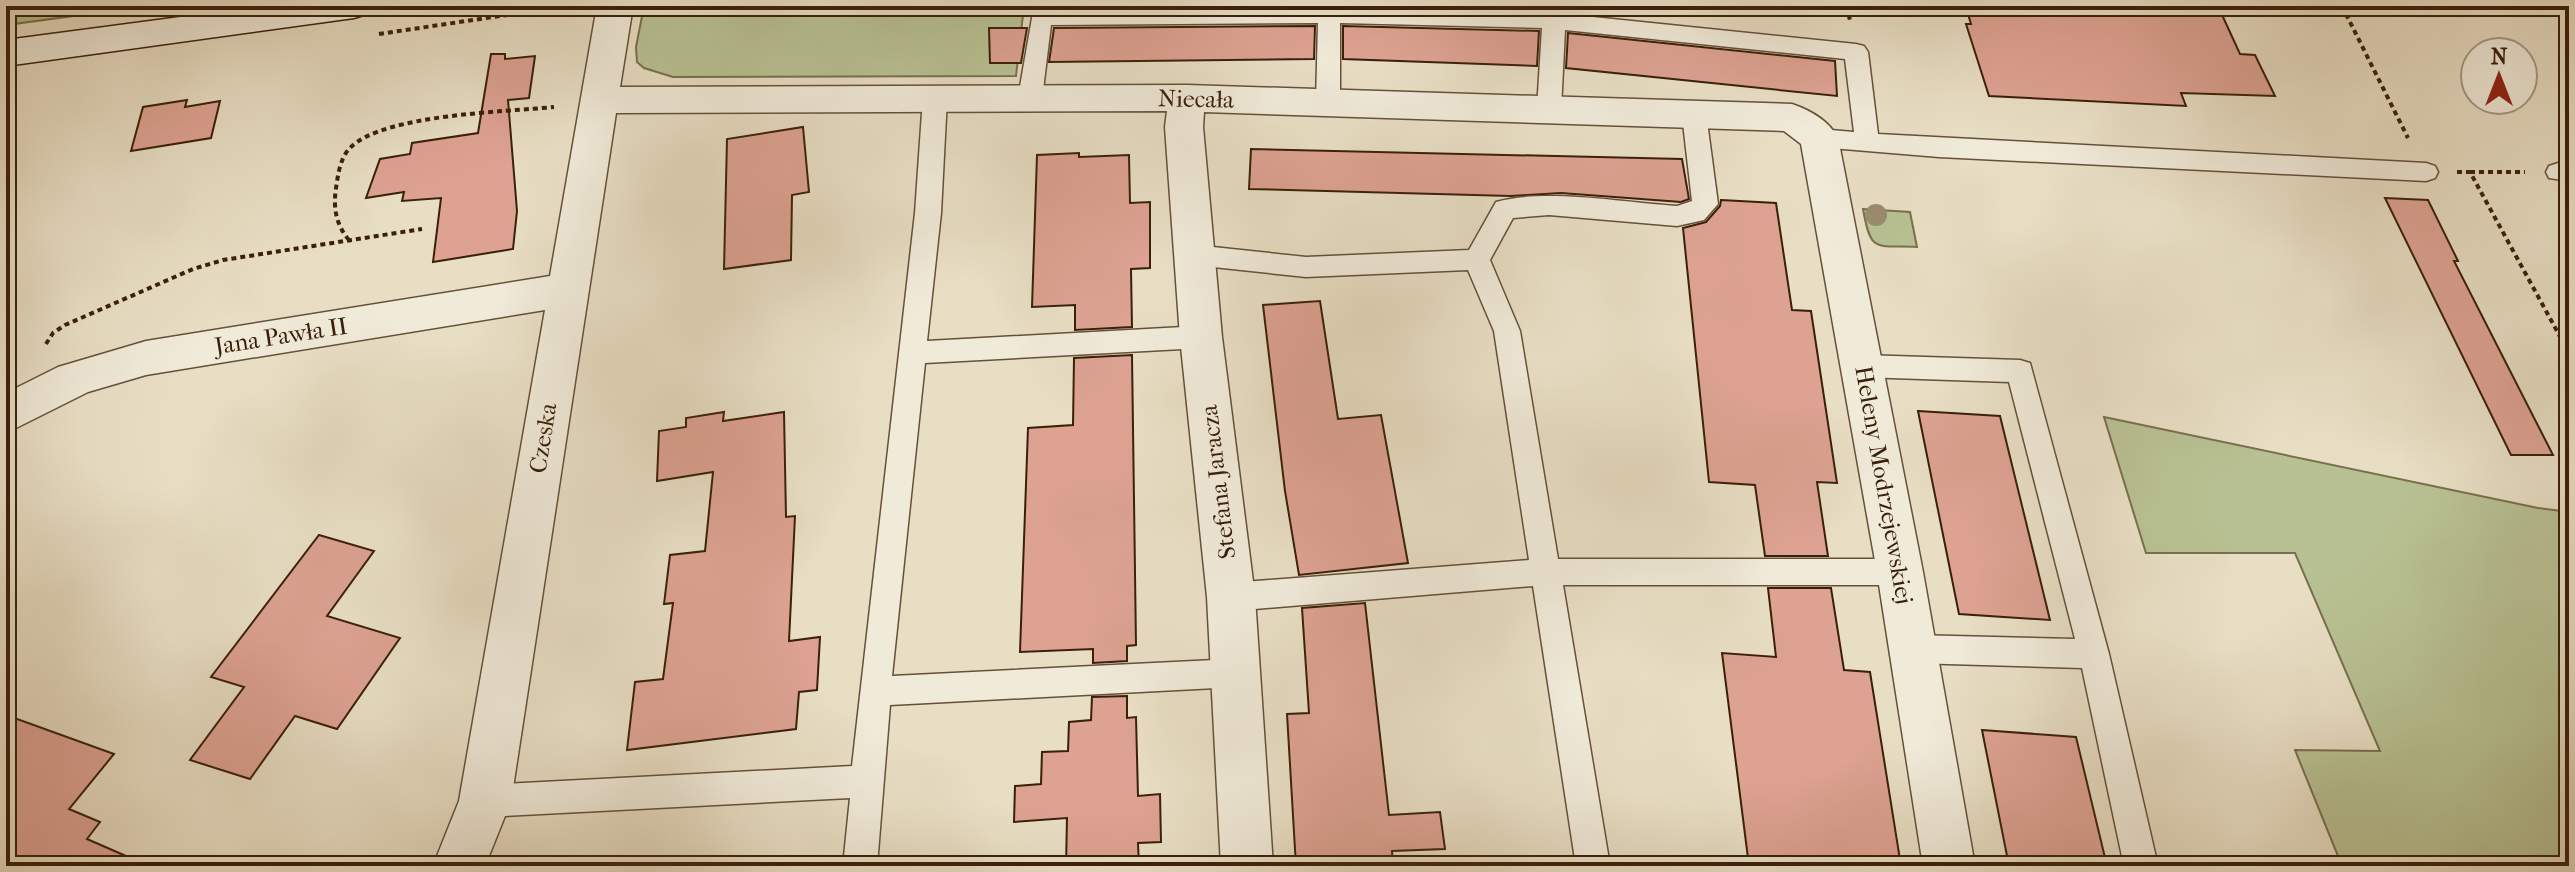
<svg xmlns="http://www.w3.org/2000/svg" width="2575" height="872" font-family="'IM FELL French Canon',serif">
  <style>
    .green { fill: #b8c193; stroke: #79704e; stroke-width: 2 }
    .building { fill: #dda292; stroke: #3a2009; stroke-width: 2 }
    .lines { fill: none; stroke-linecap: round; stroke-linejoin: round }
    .lane-casing { stroke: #665038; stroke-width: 3 }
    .street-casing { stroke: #665038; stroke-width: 3 }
    .secondary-casing { stroke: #3a2009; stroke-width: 3 }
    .path { stroke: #3a2009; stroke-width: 4; stroke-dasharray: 5 4; stroke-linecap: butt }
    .lane { fill: #f0ead9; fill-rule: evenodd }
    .street { fill: #f0ead9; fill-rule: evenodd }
    .secondary { fill: #f0ead9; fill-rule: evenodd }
    .tree { fill: #9a8c70 }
    .labels { text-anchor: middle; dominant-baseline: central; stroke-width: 6; stroke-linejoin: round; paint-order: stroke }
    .street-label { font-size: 24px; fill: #3a2009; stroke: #f0ead9 }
  </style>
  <rect width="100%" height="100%" fill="#e8dec4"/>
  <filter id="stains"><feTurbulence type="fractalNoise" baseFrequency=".0025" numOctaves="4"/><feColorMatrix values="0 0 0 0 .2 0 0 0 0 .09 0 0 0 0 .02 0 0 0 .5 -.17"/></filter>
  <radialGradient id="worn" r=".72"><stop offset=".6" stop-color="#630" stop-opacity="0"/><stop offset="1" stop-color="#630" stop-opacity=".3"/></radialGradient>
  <g class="green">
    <path d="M 6,6 L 148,6 L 6,25 Z"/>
    <path d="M 644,6 L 1024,6 L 1016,76 L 673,77 L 644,68 L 637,62 L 636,47 Z"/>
    <path d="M 1863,209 L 1910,212 L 1917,247 C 1875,245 1871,254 1863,209 Z"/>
    <path d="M 2104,417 L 2538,508 L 2569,512 L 2569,866 L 2342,866 L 2295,750 L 2380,751 L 2295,553 L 2146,553 Z"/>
  </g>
  <g class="building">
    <path d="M 2004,6 L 2218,6 L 2240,54 L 2255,55 L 2275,96 L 2181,93 L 2186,106 L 1989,96 L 1966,24 L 1971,24 L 1967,11 L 2006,12 Z"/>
    <path d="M 1315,26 L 1314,59 L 1049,62 L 1054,28 Z"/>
    <path d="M 1343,26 L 1539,31 L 1537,66 L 1343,59 Z"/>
    <path d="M 989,28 L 1027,28 L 1021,63 L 990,63 Z"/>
    <path d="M 1568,33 L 1835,61 L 1837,96 L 1566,68 Z"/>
    <path d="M 491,54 L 505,54 L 505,59 L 535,56 L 529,98 L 508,100 L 517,211 L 513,249 L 433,262 L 441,198 L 402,201 L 404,192 L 366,198 L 380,159 L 410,154 L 412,143 L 478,133 Z"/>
    <path d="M 187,100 L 185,107 L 220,101 L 211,138 L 131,151 L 143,107 Z"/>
    <path d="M 803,127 L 809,192 L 792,195 L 791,260 L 724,269 L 727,139 Z"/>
    <path d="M 1251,149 L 1682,159 L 1689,199 L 1681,202 L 1561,193 L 1511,196 L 1249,189 Z"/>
    <path d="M 1079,153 L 1079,157 L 1129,155 L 1130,203 L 1150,202 L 1150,268 L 1131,269 L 1132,327 L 1075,330 L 1075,305 L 1032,307 L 1037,155 Z"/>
    <path d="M 2385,198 L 2428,200 L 2458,261 L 2454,261 L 2553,455 L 2511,455 Z"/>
    <path d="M 1721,200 L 1776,203 L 1792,310 L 1811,311 L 1837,483 L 1817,482 L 1828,556 L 1765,556 L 1755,485 L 1709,482 L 1683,228 L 1706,222 L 1720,206 Z"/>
    <path d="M 1320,301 L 1338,419 L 1381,415 L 1408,563 L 1299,575 L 1285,491 L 1263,305 Z"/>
    <path d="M 1132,355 L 1136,645 L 1127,646 L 1127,661 L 1093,663 L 1093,649 L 1020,652 L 1028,428 L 1073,425 L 1074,358 Z"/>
    <path d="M 1918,411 L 2000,416 L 2050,620 L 1959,614 Z"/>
    <path d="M 724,412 L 723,421 L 784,412 L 786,517 L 795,516 L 789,641 L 820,637 L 817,690 L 799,692 L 796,729 L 627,750 L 635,682 L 663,679 L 673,603 L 664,604 L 670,555 L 705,551 L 713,472 L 657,481 L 659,431 L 686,427 L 686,418 Z"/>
    <path d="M 319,535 L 374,551 L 327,616 L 400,638 L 337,729 L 295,716 L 250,779 L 190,760 L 244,687 L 211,677 Z"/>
    <path d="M 1768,588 L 1831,588 L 1844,670 L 1870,672 L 1901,866 L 1749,866 L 1722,653 L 1776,657 Z"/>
    <path d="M 1365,603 L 1389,815 L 1440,812 L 1445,849 L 1392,851 L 1393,866 L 1296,866 L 1287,714 L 1309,713 L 1302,608 Z"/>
    <path d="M 1127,696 L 1127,718 L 1136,717 L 1138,796 L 1160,794 L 1161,842 L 1138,843 L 1139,866 L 1066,866 L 1067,818 L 1014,822 L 1015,786 L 1041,784 L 1042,752 L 1068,751 L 1069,722 L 1091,720 L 1092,697 Z"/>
    <path d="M 6,715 L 114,754 L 69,809 L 100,822 L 87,839 L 149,866 L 6,866 Z"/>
    <path d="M 1982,730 L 2076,737 L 2107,866 L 2009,866 Z"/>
  </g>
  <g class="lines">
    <g class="lane-casing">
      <g id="lane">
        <path d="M 1329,7 L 1554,13 L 1856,44 L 1864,46 L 1868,52 L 1878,134 L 2426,163 L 2435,166 L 2438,172 L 2435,178 L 2426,181 L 1939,157 L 1819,147 L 1810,144 L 1807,138 L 1810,132 L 1819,129 L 1854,132 L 1845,59 L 1565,30 L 1561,109 L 1557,115 L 1549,118 L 1541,115 L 1537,109 L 1542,28 L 1340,23 L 1340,103 L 1336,109 L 1328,111 L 1320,109 L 1316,103 L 1318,23 L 1051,25 L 1042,98 L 1038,104 L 1030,106 L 1022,104 L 1018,98 L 1033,12 Z"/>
        <path d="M 935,90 L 943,92 L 947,98 L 941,213 L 927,341 L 1201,326 L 1210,329 L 1214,337 L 1210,345 L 1201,348 L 925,363 L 892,676 L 1235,659 L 1246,663 L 1251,673 L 1246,683 L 1235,687 L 890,705 L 877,866 L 843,866 L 850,798 L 485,817 L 473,812 L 469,801 L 473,790 L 485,785 L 852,766 L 915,213 L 923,98 L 927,92 Z"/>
        <path d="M 1694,105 L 1702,108 L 1706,114 L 1718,204 L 1704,220 L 1677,226 L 1549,215 L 1513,218 L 1490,260 L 1520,331 L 1558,559 L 1900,559 L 1911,563 L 1915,572 L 1911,581 L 1900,585 L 1563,585 L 1610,866 L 1576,866 L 1533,586 L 1231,611 L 1220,607 L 1216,597 L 1220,587 L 1231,583 L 1529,560 L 1494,331 L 1468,270 L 1306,277 L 1194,265 L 1185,262 L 1181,255 L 1185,248 L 1194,245 L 1306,257 L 1469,250 L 1496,202 C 1544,188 1626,203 1677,206 L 1692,201 L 1682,114 L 1686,108 Z"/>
        <path d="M 2558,163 L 2569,163 L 2569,181 L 2549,178 L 2546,172 L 2549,166 Z"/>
        <path d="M 1862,355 L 2020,360 L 2030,363 L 2109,654 L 2158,866 L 2124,866 L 2082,668 L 1913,663 L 1902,659 L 1898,649 L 1902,639 L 1913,635 L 2075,639 L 2009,382 L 1862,377 L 1852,374 L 1848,366 L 1852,358 Z"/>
      </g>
    </g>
    <g class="street-casing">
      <path id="street" d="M 597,6 L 633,6 L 620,87 L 1187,85 L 1792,104 C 1810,110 1829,121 1838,138 L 1923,572 L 1975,866 L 1923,866 L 1877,572 L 1801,144 L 1784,131 L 1204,112 L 1203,127 L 1222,337 L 1255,597 L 1273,866 L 1221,866 L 1207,597 L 1180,337 L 1165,127 L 1167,111 L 616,113 L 511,801 L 485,866 L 433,866 L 459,801 L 545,310 L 146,375 L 88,392 L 6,433 L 6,393 L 58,367 L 146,341 L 550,276 Z"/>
    </g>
    <g class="secondary-casing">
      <path id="secondary" d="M 264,6 L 372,6 L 367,14 L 354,18 L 6,66 L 6,40 Z"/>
    </g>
    <g class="path">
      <path d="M 1847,6 L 1850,21"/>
      <path d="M 2342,6 L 2408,138"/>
      <path d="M 379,34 L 567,6"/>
      <path d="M 2457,172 L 2470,172 L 2569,353"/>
      <path d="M 2470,172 L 2525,172"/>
      <path d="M 349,240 C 336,225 333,208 336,188 C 338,175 340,158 350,148 C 383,114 506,112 554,107"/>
      <path d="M 46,344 L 53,333 L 65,325 L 193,269 L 223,260 L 422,229"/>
    </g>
    <use href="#lane" class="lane"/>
    <use href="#street" class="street"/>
    <use href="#secondary" class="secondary"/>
  </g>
  <circle class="tree" cx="1876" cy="215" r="11"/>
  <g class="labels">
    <g class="street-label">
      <text transform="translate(1196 99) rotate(1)">Niecała</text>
      <text transform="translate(281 336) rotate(-9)">Jana Pawła II</text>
      <text transform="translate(543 438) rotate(-81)">Czeska</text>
      <text transform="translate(1218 482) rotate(-97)">Stefana Jaracza</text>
      <text transform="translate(1884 485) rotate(80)">Heleny Modrzejewskiej</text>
    </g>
  </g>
  <rect width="2575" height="872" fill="none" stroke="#e8dec4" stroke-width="32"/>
  <rect x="8" y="8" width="2559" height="856" fill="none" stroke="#3a2009" stroke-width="4"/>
  <rect x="16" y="16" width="2543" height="840" fill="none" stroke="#3a2009" stroke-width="2"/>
  <g transform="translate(2499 76)"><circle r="38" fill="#f0ead9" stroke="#a79986" stroke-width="2"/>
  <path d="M0-6L14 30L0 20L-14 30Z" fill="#8f2418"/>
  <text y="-12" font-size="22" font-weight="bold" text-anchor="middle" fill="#3a2009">N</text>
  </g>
  <rect width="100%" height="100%" filter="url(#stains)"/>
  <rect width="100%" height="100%" fill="url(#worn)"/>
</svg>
